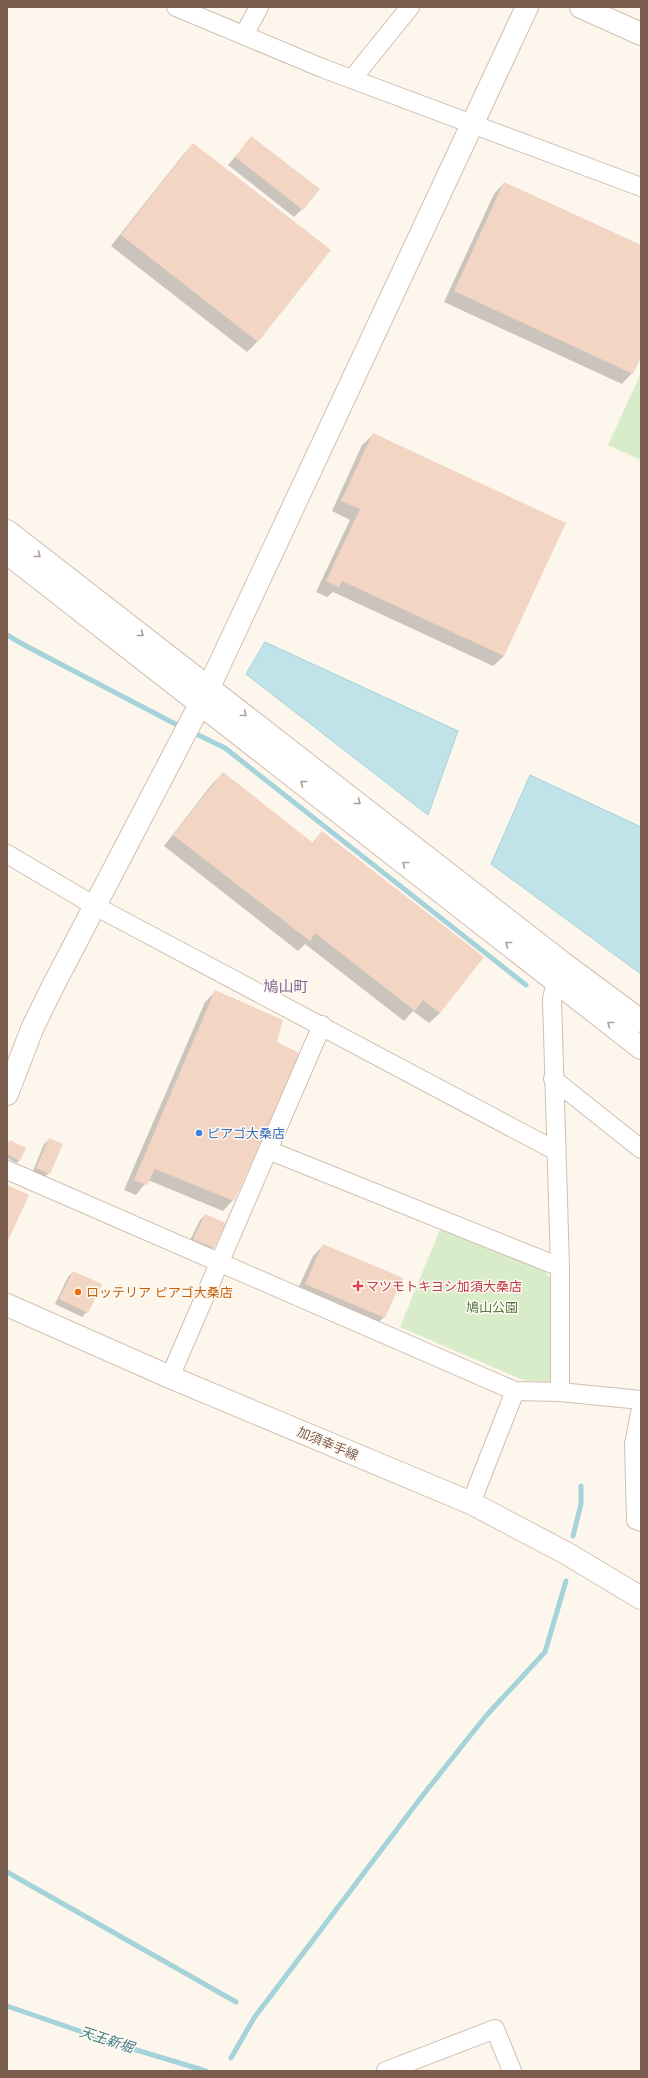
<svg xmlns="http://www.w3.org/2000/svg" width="648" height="2078" font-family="Inter,'Noto Sans JP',sans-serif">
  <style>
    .green { fill: #d8ecc9 }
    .water { fill: #bfe3e8; stroke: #a5d3da }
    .shadow { fill: #0003 }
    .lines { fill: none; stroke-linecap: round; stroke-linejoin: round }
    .stream { stroke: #a5d3da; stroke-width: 5 }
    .building { fill: #f3d5c3 }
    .minor-casing { stroke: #d1beb0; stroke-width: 20 }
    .tertiary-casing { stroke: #d1beb0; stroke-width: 24 }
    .secondary-casing { stroke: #d6c0b0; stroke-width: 24 }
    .minor { stroke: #fff; stroke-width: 18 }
    .tertiary { stroke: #fff; stroke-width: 22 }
    .secondary { stroke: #fff; stroke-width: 22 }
    .oneway { stroke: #af9d94 }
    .shop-dot { fill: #3f7fe0; stroke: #fffaf3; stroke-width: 1.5 }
    .health-dot { fill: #e0444e; stroke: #fffaf3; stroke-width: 1.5 }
    .food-dot { fill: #e8710a; stroke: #fffaf3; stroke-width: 1.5 }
    .labels { text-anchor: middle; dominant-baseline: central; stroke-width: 3; stroke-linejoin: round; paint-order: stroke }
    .shop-label { font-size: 13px; fill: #366cbe; stroke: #fffaf3; text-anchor: start }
    .health-label { font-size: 13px; fill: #be3a42; stroke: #fffaf3; text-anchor: start }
    .food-label { font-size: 13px; fill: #c56008; stroke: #fffaf3; text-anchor: start }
    .park-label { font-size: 13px; fill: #537a41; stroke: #fffaf3 }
    .street-label { font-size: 13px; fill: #7a5c4d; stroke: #fffaf3 }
    .water-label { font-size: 14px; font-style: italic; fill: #437c86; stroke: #fffaf3 }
    .quarter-label { font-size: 15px; fill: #846695; stroke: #fffaf3 }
  </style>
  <rect width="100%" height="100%" fill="#fdf6ec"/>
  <g class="green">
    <path d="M 641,373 L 641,460 L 608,445 Z"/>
    <path d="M 441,1227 L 543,1269 L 550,1278 L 550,1383 L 523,1380 L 400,1327 Z"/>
  </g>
  <g class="water">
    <path d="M 265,642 L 458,731 L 428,815 L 246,674 Z"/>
    <path d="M 530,775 L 641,827 L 641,974 L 491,864 Z"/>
  </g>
  <g class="shadow">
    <path d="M 252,137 L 302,209 L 294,217 L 228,165 Z"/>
    <path d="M 193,144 L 329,250 L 257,342 L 247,352 L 111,246 L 183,155 Z"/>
    <path d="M 504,183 L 641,246 L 641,354 L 632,373 L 622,384 L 444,302 L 494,194 Z"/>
    <path d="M 373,435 L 504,656 L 493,666 L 333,592 L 327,597 L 316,592 L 350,520 L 332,511 L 362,445 Z"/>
    <path d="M 223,773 L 312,843 L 322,832 L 440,1013 L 429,1023 L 413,1011 L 404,1021 L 305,944 L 298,951 L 164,846 L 212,784 Z"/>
    <path d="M 216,991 L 233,1200 L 223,1211 L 148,1180 L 136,1195 L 124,1190 L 205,1002 Z"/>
    <path d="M 50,1139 L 49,1173 L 43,1178 L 32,1173 L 44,1144 Z"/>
    <path d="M 10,1141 L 19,1160 L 17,1163 L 7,1158 L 7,1145 Z"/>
    <path d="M 205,1215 L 224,1224 L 213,1248 L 208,1253 L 188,1244 L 200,1220 Z"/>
    <path d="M 324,1245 L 384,1317 L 373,1328 L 295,1295 L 313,1256 Z"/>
    <path d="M 73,1272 L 87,1312 L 82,1317 L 55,1304 L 68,1277 Z"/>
  </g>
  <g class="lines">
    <g class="stream">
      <path d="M 7,635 L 26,646 L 183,728"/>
      <path d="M 192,732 L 225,748 L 526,985"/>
      <path d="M 573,1536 L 581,1504 L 581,1486"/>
      <path d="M 7,1872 L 236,2002"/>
      <path d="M 7,2006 L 120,2045 L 206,2071"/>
      <path d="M 231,2058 L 254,2018 L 423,1795 L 485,1717 L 545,1652 L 566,1581"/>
    </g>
  </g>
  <g class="building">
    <path d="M 251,136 L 320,189 L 303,210 L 235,157 Z"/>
    <path d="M 193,143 L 331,250 L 258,342 L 121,235 Z"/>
    <path d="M 504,182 L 641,245 L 641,357 L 633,374 L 454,291 Z"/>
    <path d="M 373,433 L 566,523 L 504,656 L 342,581 L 339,587 L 326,581 L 360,509 L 341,501 Z"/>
    <path d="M 223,772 L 313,843 L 322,831 L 484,957 L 440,1013 L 423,1000 L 415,1011 L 315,933 L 310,941 L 173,835 Z"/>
    <path d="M 215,990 L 283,1020 L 277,1042 L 301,1054 L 234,1201 L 155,1169 L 147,1185 L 134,1180 Z"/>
    <path d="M 49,1138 L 63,1144 L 50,1174 L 36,1168 Z"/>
    <path d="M 10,1140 L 26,1148 L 20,1161 L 7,1154 L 7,1146 Z"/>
    <path d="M 7,1185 L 29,1195 L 7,1243 Z"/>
    <path d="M 205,1214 L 226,1223 L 214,1248 L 193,1239 Z"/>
    <path d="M 323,1244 L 403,1278 L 385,1318 L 305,1284 Z"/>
    <path d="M 73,1271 L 102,1284 L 88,1313 L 59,1299 Z"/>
  </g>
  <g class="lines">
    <g class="minor-casing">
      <g id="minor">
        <path d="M 176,7 L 322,68 L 641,187"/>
        <path d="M 244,35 L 259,7"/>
        <path d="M 352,79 L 410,7"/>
        <path d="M 7,854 L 95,906 L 556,1151"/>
        <path d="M 553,1079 L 641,1149"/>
        <path d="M 268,1150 L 560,1267"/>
        <path d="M 7,1170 L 515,1391 L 560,1392 L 560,1267 L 552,999 L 556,981 L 561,970"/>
        <path d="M 170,1377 L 322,1025"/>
        <path d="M 560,1392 L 641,1400"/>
        <path d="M 641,1409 L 634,1444 L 636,1520 L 641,1522"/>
        <path d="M 471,1503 L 515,1391"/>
        <path d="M 386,2071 L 495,2029 L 512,2071"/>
      </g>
    </g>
    <g class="tertiary-casing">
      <g id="tertiary">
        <path d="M 581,7 L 641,34"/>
        <path d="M 7,531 L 564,964 L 641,1021"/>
        <path d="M 7,553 L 641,1048"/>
        <path d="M 7,1094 L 32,1029 L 52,988 L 209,687 L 527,7"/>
      </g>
    </g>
    <g class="secondary-casing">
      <path id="secondary" d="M 7,1305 L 170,1377 L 471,1503 L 566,1553 L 641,1598"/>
    </g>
    <use href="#minor" class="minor"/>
    <use href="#tertiary" class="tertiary"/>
    <use href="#secondary" class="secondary"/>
  </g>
  <defs><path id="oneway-chevron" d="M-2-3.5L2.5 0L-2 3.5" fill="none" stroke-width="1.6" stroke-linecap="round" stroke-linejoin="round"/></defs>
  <g class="oneway">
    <use href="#oneway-chevron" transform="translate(38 555) rotate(38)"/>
    <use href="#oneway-chevron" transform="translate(141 634) rotate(38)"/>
    <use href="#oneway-chevron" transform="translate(244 714) rotate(38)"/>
    <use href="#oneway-chevron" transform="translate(303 783) rotate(-142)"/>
    <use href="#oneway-chevron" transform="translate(358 802) rotate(38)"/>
    <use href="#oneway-chevron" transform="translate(405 864) rotate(-142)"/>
    <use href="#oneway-chevron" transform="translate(508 944) rotate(-142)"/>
    <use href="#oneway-chevron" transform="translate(610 1024) rotate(-142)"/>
  </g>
  <circle class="shop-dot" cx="199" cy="1133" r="4"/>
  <path class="health-dot" d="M356 1280h4v4h4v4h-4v4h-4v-4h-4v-4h4z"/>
  <circle class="food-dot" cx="78" cy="1292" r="4"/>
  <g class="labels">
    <g class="shop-label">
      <text x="207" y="1133">ピアゴ大桑店</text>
    </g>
    <g class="health-label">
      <text x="366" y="1286">マツモトキヨシ加須大桑店</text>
    </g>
    <g class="food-label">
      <text x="86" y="1292">ロッテリア ピアゴ大桑店</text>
    </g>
    <g class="park-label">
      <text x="492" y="1307">鳩山公園</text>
    </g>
    <g class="street-label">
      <text transform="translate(328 1443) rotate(23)">加須幸手線</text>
    </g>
    <g class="water-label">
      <text transform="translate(107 2039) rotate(18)">天王新堀</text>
    </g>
    <g class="quarter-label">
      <text x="286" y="986">鳩山町</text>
    </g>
  </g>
  <rect width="648" height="2078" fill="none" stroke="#7a5c4d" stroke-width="16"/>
</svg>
